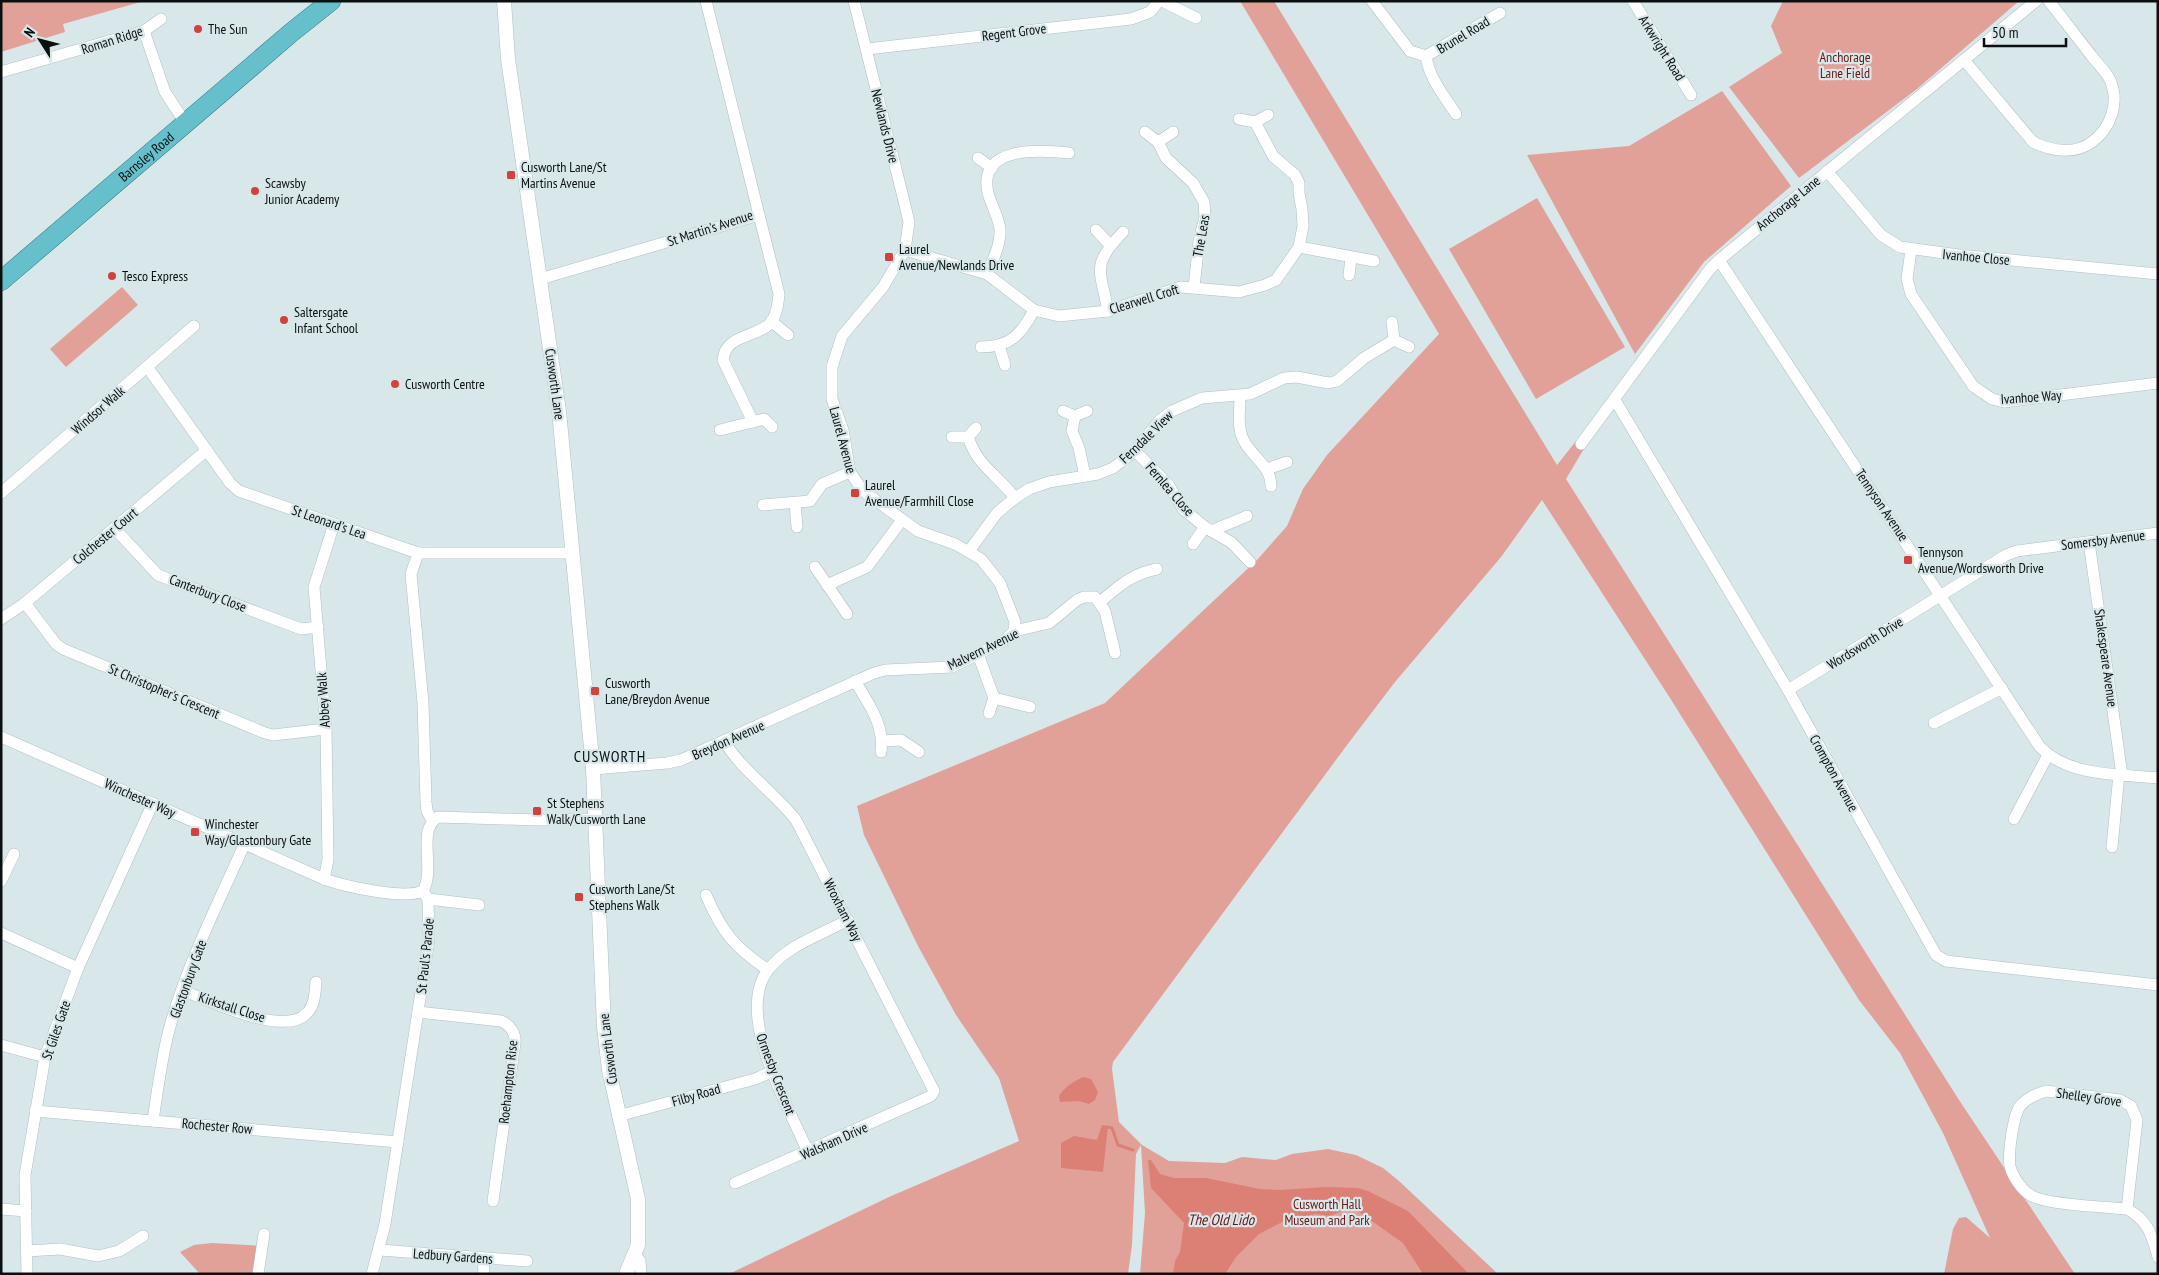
<svg xmlns="http://www.w3.org/2000/svg" width="2159" height="1275" font-family="'PT Sans Narrow',sans-serif">
  <style>
    .green { fill: #e1a199 }
    .water { fill: #dc8076 }
    .lines { fill: none; stroke-linecap: round; stroke-linejoin: round }
    .stream { stroke: #dc8076; stroke-width: 3 }
    .minor-casing { stroke: #b1bfc1; stroke-width: 12 }
    .tertiary-casing { stroke: #b1bfc1; stroke-width: 15 }
    .trunk-casing { stroke: #2c7882; stroke-width: 20 }
    .minor { stroke: #fff; stroke-width: 11 }
    .tertiary { stroke: #fff; stroke-width: 14 }
    .trunk { stroke: #66c0cc; stroke-width: 19 }
    .poi-dot { fill: #d0423b; stroke: #d8e7e9; stroke-width: 2 }
    .labels { text-anchor: middle; dominant-baseline: central; stroke-width: 4.5; stroke-linejoin: round; paint-order: stroke }
    .poi-label { font-size: 14px; fill: #0a0f10; stroke: #d8e7e9; text-anchor: start }
    .street-label { font-size: 14px; fill: #0a0f10; stroke: #d8e7e9 }
    .park-label { font-size: 14px; fill: #691614; stroke: #d8e7e9 }
    .water-label { font-size: 15px; font-style: italic; fill: #661312; stroke: #d8e7e9 }
    .quarter-label { font-size: 16px; letter-spacing: 1px; fill: #0a0f10; stroke: #d8e7e9 }
  </style>
  <rect width="100%" height="100%" fill="#d8e7e9"/>
  <g class="green">
    <path d="M 1,1 L 144,1 L 63,24 L 65,32 L 1,52 Z"/>
    <path d="M 1240,1 L 1274,1 L 1557,465 L 1576,441 L 1585,447 L 1566,479 L 1959,1100 L 2075,1274 L 1944,1274 L 1953,1229 L 1959,1218 L 1966,1217 L 1990,1238 L 1943,1133 L 1900,1053 L 1859,1000 L 1670,698 L 1542,500 L 1501,557 L 1395,682 L 1347,745 L 1113,1062 L 1112,1069 L 1119,1122 L 1142,1145 L 1169,1161 L 1225,1163 L 1242,1157 L 1276,1160 L 1292,1154 L 1328,1149 L 1356,1155 L 1383,1168 L 1399,1181 L 1498,1274 L 1140,1274 L 1145,1213 L 1141,1145 L 1136,1154 L 1132,1245 L 1128,1274 L 729,1274 L 889,1197 L 1019,1141 L 999,1078 L 956,1015 L 918,946 L 864,835 L 857,806 L 1105,703 L 1258,559 L 1287,526 L 1303,489 L 1327,455 L 1439,334 Z"/>
    <path d="M 1783,1 L 2019,1 L 1917,89 L 1799,178 L 1729,87 L 1782,53 L 1771,26 Z"/>
    <path d="M 1722,91 L 1791,186 L 1704,262 L 1635,354 L 1527,155 L 1629,146 Z"/>
    <path d="M 1537,198 L 1625,347 L 1536,399 L 1449,249 Z"/>
    <path d="M 122,287 L 138,305 L 66,367 L 50,349 Z"/>
    <path d="M 212,1243 L 263,1246 L 258,1274 L 200,1274 L 180,1252 L 194,1245 Z"/>
  </g>
  <g class="water">
    <path d="M 1084,1077 L 1091,1079 L 1098,1092 L 1095,1100 L 1089,1104 L 1079,1101 L 1060,1102 L 1059,1096 C 1065,1087 1073,1081 1084,1077 Z"/>
    <path d="M 1102,1125 L 1108,1126 L 1103,1172 L 1061,1168 L 1061,1143 L 1074,1136 L 1097,1140 Z"/>
    <path d="M 1148,1160 L 1151,1160 L 1160,1174 L 1174,1178 L 1206,1178 L 1260,1189 L 1280,1190 L 1326,1187 L 1358,1188 L 1368,1191 L 1408,1211 L 1469,1274 L 1423,1274 L 1403,1243 L 1352,1207 L 1330,1216 L 1316,1214 L 1288,1219 L 1259,1234 L 1236,1257 L 1225,1274 L 1173,1274 L 1175,1261 L 1180,1252 L 1184,1223 L 1151,1188 Z"/>
  </g>
  <g class="lines">
    <path class="stream" d="M 1108,1127 L 1112,1128 L 1118,1145 L 1133,1150"/>
    <g class="minor-casing">
      <g id="minor">
        <path d="M 854,1 L 904,201 L 909,222 L 905,250 L 883,287 L 842,336 L 832,367 L 832,399 L 843,430 L 850,472 L 863,491 L 918,531 L 955,544 L 981,559 L 1000,583 L 1015,622 L 1014,631"/>
        <path d="M 1162,1 L 1196,18"/>
        <path d="M 1372,1 L 1410,51 L 1426,56 L 1500,13"/>
        <path d="M 1633,1 L 1691,95"/>
        <path d="M 144,31 L 165,92 L 186,124"/>
        <path d="M 867,49 L 1131,19 L 1150,12 L 1159,1"/>
        <path d="M 1426,56 C 1429,78 1444,96 1456,114"/>
        <path d="M 1964,60 L 2033,142 C 2051,151 2075,155 2092,142 C 2111,128 2120,102 2110,80 C 2107,73 2099,65 2094,59 C 2079,40 2064,20 2049,1"/>
        <path d="M 1,72 L 144,31 L 161,19"/>
        <path d="M 1239,119 L 1255,122 L 1268,115"/>
        <path d="M 1145,132 L 1158,142 L 1166,158 L 1193,183 L 1204,202 L 1205,217 L 1199,241 L 1194,287"/>
        <path d="M 1158,142 L 1173,132"/>
        <path d="M 978,158 L 992,168"/>
        <path d="M 1827,171 L 1881,235 L 1900,247 L 1959,255 L 2158,274"/>
        <path d="M 1096,230 L 1110,245"/>
        <path d="M 1299,247 L 1374,261"/>
        <path d="M 905,250 L 987,274 L 1034,310 L 1059,316 L 1108,311 L 1181,287 L 1239,292 L 1265,285 L 1276,280 L 1299,247 L 1303,226 L 1302,209 L 1299,193 L 1299,183 L 1295,175 L 1273,156 L 1255,122"/>
        <path d="M 1911,250 L 1907,279 L 1911,294 L 1973,386 L 1992,399 L 2004,402 L 2158,383"/>
        <path d="M 1719,260 L 2040,747 C 2069,777 2119,774 2158,778"/>
        <path d="M 987,274 C 992,261 1001,245 1000,230 C 999,217 991,205 988,193 C 977,145 1041,150 1069,153"/>
        <path d="M 1349,275 L 1351,258"/>
        <path d="M 540,279 L 759,215 L 706,1"/>
        <path d="M 1108,311 C 1100,269 1091,265 1123,232"/>
        <path d="M 771,321 L 788,335"/>
        <path d="M 1392,322 L 1394,340 L 1409,347"/>
        <path d="M 999,346 L 1005,365"/>
        <path d="M 981,347 C 1010,347 1021,335 1034,310"/>
        <path d="M 148,368 L 230,483 L 239,491 L 418,553 L 573,553"/>
        <path d="M 1240,396 C 1240,410 1237,426 1243,439 C 1251,457 1271,465 1271,486"/>
        <path d="M 1615,400 L 1788,690 L 1936,955 L 1946,961 L 2158,985"/>
        <path d="M 1063,411 L 1075,416 L 1087,411"/>
        <path d="M 1075,416 L 1072,431 L 1079,448 L 1085,476"/>
        <path d="M 753,422 L 723,360 C 725,336 751,338 767,326 C 776,320 778,305 779,294 L 759,215"/>
        <path d="M 720,430 L 764,419 L 772,427"/>
        <path d="M 952,437 L 968,437 L 976,428"/>
        <path d="M 968,437 C 978,467 997,474 1015,498"/>
        <path d="M 1581,444 L 1710,269 L 1719,260 L 2036,1"/>
        <path d="M 1135,451 L 1168,484 L 1183,509 L 1205,527 L 1232,543 L 1250,562"/>
        <path d="M 1267,469 L 1287,462"/>
        <path d="M 1,493 L 194,326"/>
        <path d="M 795,503 L 797,527"/>
        <path d="M 763,505 L 810,501 L 822,484 L 850,472"/>
        <path d="M 115,529 L 158,575 L 301,629 L 318,627"/>
        <path d="M 1211,531 L 1247,516"/>
        <path d="M 2089,542 L 2122,775"/>
        <path d="M 1193,544 L 1205,527"/>
        <path d="M 969,551 L 997,513 L 1015,498 L 1029,489 L 1049,482 L 1098,474 L 1113,468 L 1135,451 L 1160,420 L 1172,411 L 1202,398 L 1250,394 L 1284,378 L 1297,377 L 1328,383 L 1337,381 L 1364,358 L 1394,340"/>
        <path d="M 418,553 L 411,574 L 423,703 L 426,802 L 427,811 L 432,820"/>
        <path d="M 815,567 L 847,614"/>
        <path d="M 827,585 L 867,567 L 902,520"/>
        <path d="M 1100,602 C 1119,586 1131,574 1157,569"/>
        <path d="M 25,603 L 56,644 L 63,649 L 265,733 L 273,735 L 326,729"/>
        <path d="M 1,619 L 25,603 L 207,450"/>
        <path d="M 978,654 L 994,698"/>
        <path d="M 855,681 C 868,703 885,725 881,752"/>
        <path d="M 1788,690 L 2006,555 L 2017,551 L 2158,533"/>
        <path d="M 989,713 L 994,698 L 1030,707"/>
        <path d="M 1934,723 L 2002,688"/>
        <path d="M 1,737 L 324,879 C 344,886 404,900 423,891"/>
        <path d="M 724,741 C 743,772 774,792 796,820 L 934,1091 L 931,1096 L 735,1183"/>
        <path d="M 882,741 L 901,740 L 919,752"/>
        <path d="M 593,769 L 667,763 L 681,760 L 874,673 L 885,670 L 952,667 L 1004,641 L 1014,631 L 1049,623 L 1077,600 L 1084,597 L 1095,597 L 1105,611 L 1115,653"/>
        <path d="M 2014,819 L 2048,755"/>
        <path d="M 2112,847 L 2119,774"/>
        <path d="M 324,879 L 328,860 L 326,729 L 314,587 L 334,524"/>
        <path d="M 1,881 L 14,854"/>
        <path d="M 423,891 C 436,869 416,830 438,817 L 538,820 L 595,819"/>
        <path d="M 706,895 C 722,932 734,947 768,970"/>
        <path d="M 428,899 L 479,905"/>
        <path d="M 1,933 L 78,968"/>
        <path d="M 182,990 C 207,1000 283,1037 306,1014 C 315,1006 315,992 316,982"/>
        <path d="M 418,1012 L 501,1021 C 510,1025 516,1033 515,1043 L 493,1201"/>
        <path d="M 1,1045 L 45,1057"/>
        <path d="M 35,1111 L 398,1142"/>
        <path d="M 618,1116 L 755,1079 L 773,1071"/>
        <path d="M 153,1121 C 157,1092 161,1063 168,1034 C 185,968 217,906 245,843"/>
        <path d="M 808,1152 C 789,1107 734,1015 768,970 C 786,946 822,934 848,920"/>
        <path d="M 1,1209 L 26,1211"/>
        <path d="M 2127,1209 L 2137,1120 L 2131,1106 L 2120,1100 L 2046,1091 C 2036,1094 2027,1098 2020,1106 C 2013,1116 2008,1154 2010,1166 C 2012,1176 2023,1192 2032,1196 C 2049,1205 2105,1207 2127,1209 C 2148,1220 2152,1235 2158,1257"/>
        <path d="M 380,1250 L 527,1261"/>
        <path d="M 27,1251 L 60,1249 L 98,1256 L 119,1251 L 143,1236"/>
        <path d="M 635,1254 L 640,1261 L 641,1274"/>
        <path d="M 483,1259 L 484,1274"/>
        <path d="M 27,1274 L 25,1175 L 45,1057 L 78,968 L 153,803"/>
        <path d="M 258,1274 L 264,1234"/>
        <path d="M 372,1274 L 385,1224 L 429,940 L 428,899 L 423,891"/>
      </g>
    </g>
    <g class="tertiary-casing">
      <path id="tertiary" d="M 504,1 L 508,59 L 559,411 L 593,769 L 604,1027 L 609,1070 L 638,1199 L 638,1245 L 626,1274"/>
    </g>
    <g class="trunk-casing">
      <g id="trunk">
        <path id="s1" d="M 1,281 L 292,32 L 331,1"/>
      </g>
    </g>
    <use href="#minor" class="minor"/>
    <use href="#tertiary" class="tertiary"/>
    <use href="#trunk" class="trunk"/>
  </g>
  <g class="poi-dot">
    <circle cx="198" cy="29" r="5"/>
    <rect x="506" y="170" width="10" height="10" rx="2.5"/>
    <circle cx="255" cy="191" r="5"/>
    <rect x="884" y="252" width="10" height="10" rx="2.5"/>
    <circle cx="112" cy="276" r="5"/>
    <circle cx="284" cy="320" r="5"/>
    <circle cx="395" cy="384" r="5"/>
    <rect x="850" y="488" width="10" height="10" rx="2.5"/>
    <rect x="1903" y="555" width="10" height="10" rx="2.5"/>
    <rect x="590" y="686" width="10" height="10" rx="2.5"/>
    <rect x="532" y="806" width="10" height="10" rx="2.5"/>
    <rect x="190" y="827" width="10" height="10" rx="2.5"/>
    <rect x="574" y="892" width="10" height="10" rx="2.5"/>
  </g>
  <g class="labels">
    <g class="poi-label">
      <text x="208" y="29">The Sun</text>
      <text x="521" y="167">Cusworth Lane/St<tspan x="521" dy="16">Martins Avenue</tspan></text>
      <text x="265" y="183">Scawsby<tspan x="265" dy="16">Junior Academy</tspan></text>
      <text x="899" y="249">Laurel<tspan x="899" dy="16">Avenue/Newlands Drive</tspan></text>
      <text x="122" y="276">Tesco Express</text>
      <text x="294" y="312">Saltersgate<tspan x="294" dy="16">Infant School</tspan></text>
      <text x="405" y="384">Cusworth Centre</text>
      <text x="865" y="485">Laurel<tspan x="865" dy="16">Avenue/Farmhill Close</tspan></text>
      <text x="1918" y="552">Tennyson<tspan x="1918" dy="16">Avenue/Wordsworth Drive</tspan></text>
      <text x="605" y="683">Cusworth<tspan x="605" dy="16">Lane/Breydon Avenue</tspan></text>
      <text x="547" y="803">St Stephens<tspan x="547" dy="16">Walk/Cusworth Lane</tspan></text>
      <text x="205" y="824">Winchester<tspan x="205" dy="16">Way/Glastonbury Gate</tspan></text>
      <text x="589" y="889">Cusworth Lane/St<tspan x="589" dy="16">Stephens Walk</tspan></text>
    </g>
    <g class="street-label">
      <text transform="translate(1014 32) rotate(-7)">Regent Grove</text>
      <text transform="translate(1463 35) rotate(-31)">Brunel Road</text>
      <text transform="translate(112 40) rotate(-18)">Roman Ridge</text>
      <text transform="translate(1662 48) rotate(58)">Arkwright Road</text>
      <text transform="translate(885 126) rotate(76)">Newlands Drive</text>
      <text stroke="none"><textPath href="#s1" startOffset="191">Barnsley Road</textPath></text>
      <text transform="translate(1788 203) rotate(-39)">Anchorage Lane</text>
      <text transform="translate(710 228) rotate(-18)">St Martin's Avenue</text>
      <text transform="translate(1201 236) rotate(-80)">The Leas</text>
      <text transform="translate(1976 257) rotate(5)">Ivanhoe Close</text>
      <text transform="translate(1144 299) rotate(-17)">Clearwell Croft</text>
      <text transform="translate(555 384) rotate(82)">Cusworth Lane</text>
      <text transform="translate(2031 397) rotate(-4)">Ivanhoe Way</text>
      <text transform="translate(98 410) rotate(-41)">Windsor Walk</text>
      <text transform="translate(1146 437) rotate(-44)">Ferndale View</text>
      <text transform="translate(843 440) rotate(75)">Laurel Avenue</text>
      <text transform="translate(1170 489) rotate(49)">Fernlea Close</text>
      <text transform="translate(1882 505) rotate(56)">Tennyson Avenue</text>
      <text transform="translate(329 522) rotate(19)">St Leonard's Lea</text>
      <text transform="translate(105 536) rotate(-40)">Colchester Court</text>
      <text transform="translate(2103 540) rotate(-7)">Somersby Avenue</text>
      <text transform="translate(208 593) rotate(21)">Canterbury Close</text>
      <text transform="translate(1865 643) rotate(-32)">Wordsworth Drive</text>
      <text transform="translate(983 649) rotate(-26)">Malvern Avenue</text>
      <text transform="translate(2106 658) rotate(82)">Shakespeare Avenue</text>
      <text transform="translate(164 691) rotate(23)">St Christopher's Crescent</text>
      <text transform="translate(323 700) rotate(-94)">Abbey Walk</text>
      <text transform="translate(728 740) rotate(-24)">Breydon Avenue</text>
      <text transform="translate(1834 773) rotate(61)">Crompton Avenue</text>
      <text transform="translate(140 798) rotate(24)">Winchester Way</text>
      <text transform="translate(843 910) rotate(63)">Wroxham Way</text>
      <text transform="translate(425 956) rotate(-84)">St Paul's Parade</text>
      <text transform="translate(188 979) rotate(-70)">Glastonbury Gate</text>
      <text transform="translate(232 1007) rotate(18)">Kirkstall Close</text>
      <text transform="translate(56 1030) rotate(-71)">St Giles Gate</text>
      <text transform="translate(608 1049) rotate(-97)">Cusworth Lane</text>
      <text transform="translate(776 1074) rotate(69)">Ormesby Crescent</text>
      <text transform="translate(508 1082) rotate(-84)">Roehampton Rise</text>
      <text transform="translate(696 1095) rotate(-16)">Filby Road</text>
      <text transform="translate(2089 1097) rotate(8)">Shelley Grove</text>
      <text transform="translate(217 1126) rotate(5)">Rochester Row</text>
      <text transform="translate(834 1141) rotate(-24)">Walsham Drive</text>
      <text transform="translate(453 1256) rotate(4)">Ledbury Gardens</text>
    </g>
    <g class="park-label">
      <text x="1845" y="57">Anchorage<tspan x="1845" dy="16">Lane Field</tspan></text>
      <text x="1327" y="1204">Cusworth Hall<tspan x="1327" dy="16">Museum and Park</tspan></text>
    </g>
    <g class="water-label">
      <text x="1221" y="1219">The Old Lido</text>
    </g>
    <g class="quarter-label">
      <text x="610" y="756">CUSWORTH</text>
    </g>
  </g>
  <rect width="2159" height="1275" fill="none" stroke="#0a0f10" stroke-width="5"/>
  <g transform="translate(40 40) rotate(306)" stroke="#d8e7e9" stroke-width="4" paint-order="stroke">
  <path d="M0-4L9 19L0 12L-9 19Z" fill="#0a0f10"/>
  <text y="-8" font-size="14" font-weight="bold" text-anchor="middle" fill="#0a0f10">N</text>
  </g>
  <path d="M1984 38v8h82v-8" fill="none" stroke="#0a0f10" stroke-width="2.5"/>
  <text x="1992" y="38" font-size="15" fill="#0a0f10" stroke="#d8e7e9" stroke-width="4" paint-order="stroke">50 m</text>
</svg>
